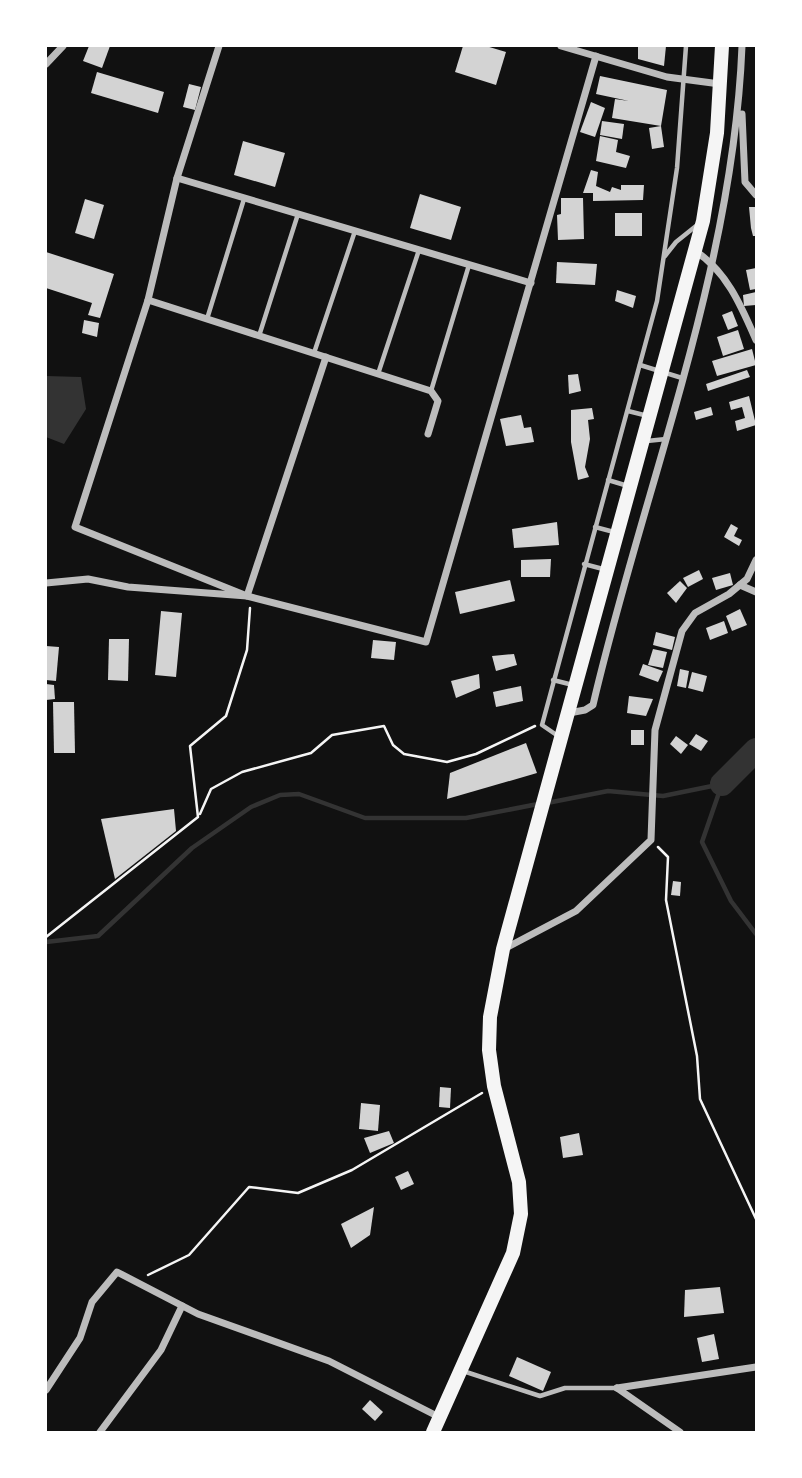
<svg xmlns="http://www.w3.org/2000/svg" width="802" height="1478" font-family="Ubuntu,sans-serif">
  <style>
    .water { fill: #333 }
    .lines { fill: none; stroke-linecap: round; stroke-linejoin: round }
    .stream { stroke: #333; stroke-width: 4.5 }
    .river { stroke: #333; stroke-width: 24 }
    .building { fill: #d3d3d3 }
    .path { stroke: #f5f5f5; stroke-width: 2.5 }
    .service { stroke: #bcbcbc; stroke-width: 4.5 }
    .minor { stroke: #bcbcbc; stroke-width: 7 }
    .trunk { stroke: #f5f5f5; stroke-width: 14 }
  </style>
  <rect width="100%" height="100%" fill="#111"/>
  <path class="water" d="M 46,376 L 81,377 L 86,409 L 64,444 L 46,437 Z"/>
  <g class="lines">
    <g class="stream">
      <path d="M 722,784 L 702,842 L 731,901 L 756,934"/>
      <path d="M 547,803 L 608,791 L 663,796 L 722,784"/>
      <path d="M 46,942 L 98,936 L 192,848 L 251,807 L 280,795 L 299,794 L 365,818 L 466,818 L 538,804"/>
    </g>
    <path class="river" d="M 722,784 L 756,750"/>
  </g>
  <g class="building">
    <path d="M 89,46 L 110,46 L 102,68 L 83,61 Z"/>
    <path d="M 463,46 L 486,46 L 506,52 L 496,85 L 455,72 Z"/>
    <path d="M 638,46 L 666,46 L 664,66 L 638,59 Z"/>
    <path d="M 97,72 L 164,92 L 158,113 L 91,93 Z"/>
    <path d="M 600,76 L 667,90 L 661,126 L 664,147 L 652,149 L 649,128 L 661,126 L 612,118 L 615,99 L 629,101 L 596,94 Z"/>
    <path d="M 189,84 L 201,87 L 195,110 L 183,107 Z"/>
    <path d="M 591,102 L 605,108 L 595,137 L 580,132 Z"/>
    <path d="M 602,121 L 624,124 L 622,139 L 600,135 Z"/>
    <path d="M 600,136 L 618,140 L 616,152 L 630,156 L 626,168 L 596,161 Z"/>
    <path d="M 243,141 L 285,153 L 275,187 L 234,175 Z"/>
    <path d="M 591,170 L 598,172 L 596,186 L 610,192 L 612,187 L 621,190 L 621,185 L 644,185 L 643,200 L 593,201 L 593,193 L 583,193 Z"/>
    <path d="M 420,194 L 461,207 L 451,240 L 410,228 Z"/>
    <path d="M 561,198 L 583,198 L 584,239 L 558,240 L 557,215 L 561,214 Z"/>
    <path d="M 85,199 L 104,205 L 94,239 L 75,233 Z"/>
    <path d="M 749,207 L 756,207 L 756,236 L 753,236 L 751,228 Z"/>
    <rect x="615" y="213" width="27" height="23"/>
    <path d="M 46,252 L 114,274 L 100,318 L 88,315 L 92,303 L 46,288 Z"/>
    <path d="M 557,262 L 597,264 L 595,285 L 556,283 Z"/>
    <path d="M 756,268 L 756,289 L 750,290 L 746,270 Z"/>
    <path d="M 617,290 L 636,296 L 633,308 L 615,301 Z"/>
    <path d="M 756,292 L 756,305 L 744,306 L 743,295 Z"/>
    <path d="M 732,311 L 738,326 L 728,330 L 722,315 Z"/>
    <path d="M 84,320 L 99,323 L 97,337 L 82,333 Z"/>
    <path d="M 738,330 L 744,349 L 723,356 L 717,337 Z"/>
    <path d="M 752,349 L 756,365 L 717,376 L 712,361 Z"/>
    <path d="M 747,370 L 750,377 L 708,391 L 706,384 Z"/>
    <path d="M 578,374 L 581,391 L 569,394 L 568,375 Z"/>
    <path d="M 749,396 L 756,425 L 737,431 L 735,421 L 745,418 L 742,407 L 731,410 L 729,402 Z"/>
    <path d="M 711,407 L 713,415 L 696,420 L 694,412 Z"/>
    <path d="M 592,408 L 594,419 L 588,420 L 590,439 L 585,467 L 589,477 L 578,480 L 571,442 L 571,410 Z"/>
    <path d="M 521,415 L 524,428 L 531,427 L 534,442 L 506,446 L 500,419 Z"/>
    <path d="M 557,522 L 559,545 L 514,548 L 512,529 Z"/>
    <path d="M 731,524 L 738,528 L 734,536 L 742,540 L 739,546 L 724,537 Z"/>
    <path d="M 551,559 L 550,577 L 521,577 L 521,560 Z"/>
    <path d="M 699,570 L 703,579 L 688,587 L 683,578 Z"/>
    <path d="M 730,573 L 733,585 L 716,590 L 712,578 Z"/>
    <path d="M 510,580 L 515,601 L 460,614 L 455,592 Z"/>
    <path d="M 680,581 L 687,588 L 676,603 L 667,593 Z"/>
    <path d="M 740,609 L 747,625 L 732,631 L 726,616 Z"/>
    <path d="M 161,611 L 182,613 L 176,677 L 155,675 Z"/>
    <path d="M 724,621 L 728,633 L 710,640 L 706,628 Z"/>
    <path d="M 656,632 L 675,637 L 672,650 L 653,645 Z"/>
    <path d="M 109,639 L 129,639 L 128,681 L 108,680 Z"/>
    <path d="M 373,640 L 396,642 L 394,660 L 371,658 Z"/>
    <path d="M 46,646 L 59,647 L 56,681 L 46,680 Z"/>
    <path d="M 653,649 L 667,652 L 663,668 L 648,665 Z"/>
    <path d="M 514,654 L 517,665 L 496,671 L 492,656 Z"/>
    <path d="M 643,664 L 663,671 L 658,682 L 639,675 Z"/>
    <path d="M 680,669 L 689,671 L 686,688 L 677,686 Z"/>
    <path d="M 692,672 L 707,676 L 703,692 L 688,688 Z"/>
    <path d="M 479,674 L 480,688 L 456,698 L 451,681 Z"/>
    <path d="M 46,684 L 54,685 L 55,699 L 46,700 Z"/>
    <path d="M 521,686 L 523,701 L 496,707 L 493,692 Z"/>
    <path d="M 629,696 L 653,699 L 646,716 L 627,713 Z"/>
    <path d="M 53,702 L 74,702 L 75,753 L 54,753 Z"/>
    <rect x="631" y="730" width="13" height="15"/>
    <path d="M 696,734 L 708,741 L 701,751 L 689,744 Z"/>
    <path d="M 676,736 L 688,745 L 681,754 L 670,744 Z"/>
    <path d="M 526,743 L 537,773 L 447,799 L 450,773 Z"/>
    <path d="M 174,809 L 176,831 L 115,879 L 101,819 Z"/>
    <path d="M 673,881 L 681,882 L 680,896 L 671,895 Z"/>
    <path d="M 440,1087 L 451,1088 L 450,1108 L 439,1107 Z"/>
    <path d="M 361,1103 L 380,1105 L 378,1131 L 359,1129 Z"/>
    <path d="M 389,1131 L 394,1143 L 370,1153 L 364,1138 Z"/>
    <path d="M 579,1133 L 583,1155 L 563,1158 L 560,1137 Z"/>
    <path d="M 408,1171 L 414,1184 L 401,1190 L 395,1177 Z"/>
    <path d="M 374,1207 L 370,1235 L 351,1248 L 341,1224 Z"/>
    <path d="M 720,1287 L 724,1313 L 684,1317 L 685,1290 Z"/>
    <path d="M 714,1334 L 719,1359 L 702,1362 L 697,1338 Z"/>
    <path d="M 517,1357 L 551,1372 L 543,1391 L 509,1376 Z"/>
    <path d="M 370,1400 L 383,1412 L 375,1421 L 362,1409 Z"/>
  </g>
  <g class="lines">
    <g class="path">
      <path d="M 200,814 L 211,789 L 242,772 L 311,753 L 332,735 L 384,726 L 393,745 L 404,754 L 447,762 L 476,754 L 535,726"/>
      <path d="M 658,847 L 668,857 L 666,900 L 697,1056 L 700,1099 L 756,1219"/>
      <path d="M 46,937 L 198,817 L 190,746 L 226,716 L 247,650 L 250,608"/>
      <path d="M 148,1275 L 189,1255 L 249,1187 L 298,1193 L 352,1170 L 482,1093"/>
    </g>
    <g class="service">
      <path d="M 665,256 L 676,242 L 696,226"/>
      <path d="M 207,319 L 244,199"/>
      <path d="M 259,336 L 298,214"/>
      <path d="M 314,353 L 355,231"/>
      <path d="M 640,365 L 682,378"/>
      <path d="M 378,374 L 419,250"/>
      <path d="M 431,391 L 469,265"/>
      <path d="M 628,411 L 648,416"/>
      <path d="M 647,441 L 666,439"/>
      <path d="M 608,480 L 628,486"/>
      <path d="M 595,527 L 614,532"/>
      <path d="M 584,564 L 603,569"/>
      <path d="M 553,680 L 573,685"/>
      <path d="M 558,736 L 542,725 L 657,301 L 677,168 L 686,46"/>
      <path d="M 463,1371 L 540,1396 L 565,1388 L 617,1388"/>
    </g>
    <g class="minor">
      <path d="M 219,46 L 177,178 L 148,300 L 75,527 L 247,596 L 426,642 L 596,56"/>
      <path d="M 561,46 L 667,77 L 720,84"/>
      <path d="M 46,64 L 63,46"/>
      <path d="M 742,114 L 745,182 L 756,195"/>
      <path d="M 177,178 L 531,283"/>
      <path d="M 695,251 C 727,271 742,308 756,340"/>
      <path d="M 148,300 L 431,391 L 438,401 L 428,434"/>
      <path d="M 46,583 L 88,579 L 128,587 L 247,596 L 326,357"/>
      <path d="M 740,585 L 756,592"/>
      <path d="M 569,713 L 585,710 L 593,705 C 644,486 733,272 742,46"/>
      <path d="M 504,949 L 576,911 L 651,840 L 655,730 L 682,631 L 695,613 L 729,594 L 747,579 L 756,560"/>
      <path d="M 617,1388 L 756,1367"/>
      <path d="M 617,1388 L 680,1432"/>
      <path d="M 46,1390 L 80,1338 L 92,1302 L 117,1272 L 198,1314 L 329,1361 L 439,1417"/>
      <path d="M 100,1432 L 161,1350 L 182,1306"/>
    </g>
    <path class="trunk" d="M 433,1432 L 513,1253 L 521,1214 L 519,1182 L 494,1086 L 489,1050 L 490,1017 L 503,949 L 703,221 L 717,133 L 722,46"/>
  </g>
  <rect width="802" height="1478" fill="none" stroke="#ffffff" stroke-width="94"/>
</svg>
